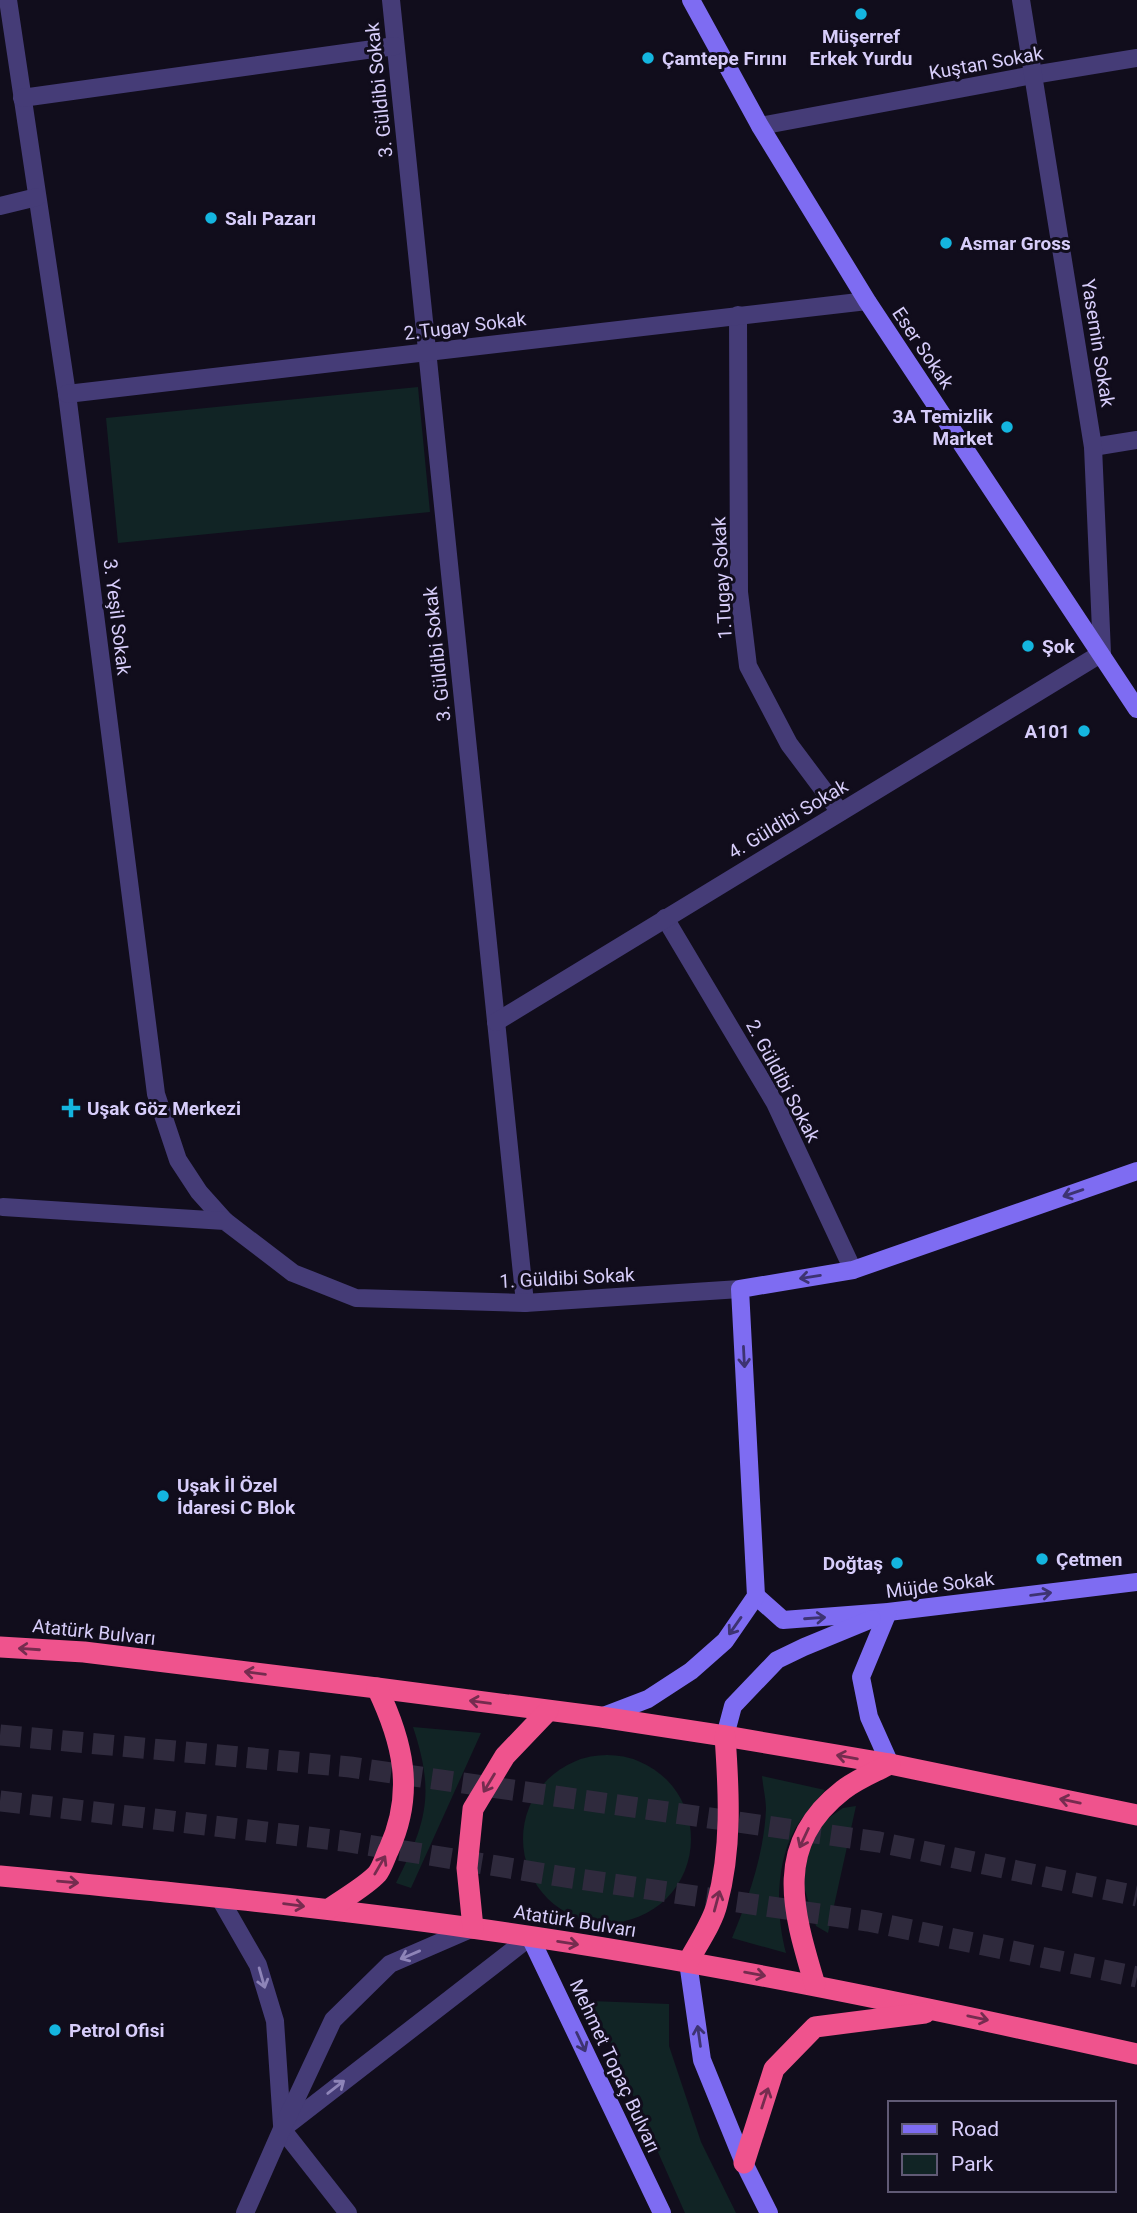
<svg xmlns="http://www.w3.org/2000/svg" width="1137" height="2213" font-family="Roboto,sans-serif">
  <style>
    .green { fill: #112425 }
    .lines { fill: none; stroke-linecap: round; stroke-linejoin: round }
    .highway-tunnel { stroke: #2f2a3d; stroke-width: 21; stroke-dasharray: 21 10; stroke-linecap: butt }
    .street { stroke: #453c77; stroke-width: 18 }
    .secondary { stroke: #7e6cf2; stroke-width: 18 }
    .highway { stroke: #ef538d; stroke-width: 21 }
    .oneway { stroke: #3d3372 }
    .oneway2 { stroke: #752c4f }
    .oneway3 { stroke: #8e84b8 }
    .poi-dot { fill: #14b5df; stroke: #110d1c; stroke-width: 2.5 }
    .labels { text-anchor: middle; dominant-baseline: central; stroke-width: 6; stroke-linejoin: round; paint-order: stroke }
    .poi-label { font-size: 19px; font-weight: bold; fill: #d7cdfa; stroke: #110d1c; text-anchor: start }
    .street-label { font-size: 19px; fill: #d7cdfa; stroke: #110d1c }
  </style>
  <rect width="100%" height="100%" fill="#110d1c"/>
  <g class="green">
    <path d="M 418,387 L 430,512 L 118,543 L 106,418 Z"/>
    <path d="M 413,1727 L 481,1733 L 411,1888 L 396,1883 C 427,1822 435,1793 413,1727 Z"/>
    <circle cx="607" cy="1839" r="84"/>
    <path d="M 762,1776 L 825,1790 C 816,1803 803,1815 795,1829 C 775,1865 776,1915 786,1953 L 732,1938 C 749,1897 764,1854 766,1809 C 766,1799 763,1787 762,1776 Z"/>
    <path d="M 856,1806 L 828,1933 L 816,1926 L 803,1884 L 810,1843 L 824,1821 L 843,1808 Z"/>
    <path d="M 591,2001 L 669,2004 L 669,2046 L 701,2142 L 736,2213 L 685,2213 Z"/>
  </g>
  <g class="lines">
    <g class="highway-tunnel">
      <path d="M 0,1735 L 350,1767 L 879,1842 L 1137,1896"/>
      <path d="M 0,1801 L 343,1841 L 558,1876 L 868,1921 L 1137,1977"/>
    </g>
    <g class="street">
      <path d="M 8,0 L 67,394 L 156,1094 L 178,1160 L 199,1192 L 225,1221"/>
      <path d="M 391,0 L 525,1303"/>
      <path d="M 22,98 L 395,46"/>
      <path d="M 760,126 L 1033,75 L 1137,58"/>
      <path d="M 0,206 L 37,197"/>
      <path d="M 738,315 L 739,592 L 748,666 L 789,744 L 840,812"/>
      <path d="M 67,394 L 867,301"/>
      <path d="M 1093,447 L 1137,440"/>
      <path d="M 665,918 L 775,1103 L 853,1270"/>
      <path d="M 496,1022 L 1102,653 L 1093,447 L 1021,0"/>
      <path d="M 3,1207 L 225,1221 L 293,1273 L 356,1298 L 525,1303 L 740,1289"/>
      <path d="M 219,1897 L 258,1965 L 275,2021 L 282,2125"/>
      <path d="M 285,2127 L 530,1937"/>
      <path d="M 282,2129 L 348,2213"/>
      <path d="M 245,2213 L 282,2129 L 333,2020 L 390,1964 L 473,1928"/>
    </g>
    <g class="secondary">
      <path d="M 691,0 L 760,126 L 867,301 L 1137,709"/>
      <path d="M 756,1596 L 783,1620 L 888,1612 L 1137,1582"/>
      <path d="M 888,1612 L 861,1677 L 869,1717 L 890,1764"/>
      <path d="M 601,1717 L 648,1699 L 691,1671 L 725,1641 L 756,1596 L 740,1289 L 853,1270 L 1137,1171"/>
      <path d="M 725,1736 L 733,1706 L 777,1660 L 804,1647 L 872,1619"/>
      <path d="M 530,1937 L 662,2213"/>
      <path d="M 688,1962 L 702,2060 L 744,2163 L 769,2213"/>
    </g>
    <g class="highway">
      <path d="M 0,1647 L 84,1652 L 377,1688 L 601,1717 L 725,1736 L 890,1764 L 1137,1815"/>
      <path d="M 0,1876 C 158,1891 315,1906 472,1928 C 696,1959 917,2005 1137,2054"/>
      <path d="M 329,1909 C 343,1899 366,1886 377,1874 C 382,1868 385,1857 389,1849 C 415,1792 403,1742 377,1688"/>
      <path d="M 473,1928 L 467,1868 L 473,1809 L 505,1756 L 548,1711"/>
      <path d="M 688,1962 C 697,1945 713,1922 717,1904 C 732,1849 729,1792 725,1736"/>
      <path d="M 815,1985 C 793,1911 772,1845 843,1790 C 857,1779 875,1772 890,1764"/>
      <path d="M 744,2163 L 774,2069 L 815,2027 L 925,2013"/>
    </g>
  </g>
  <defs><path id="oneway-shaft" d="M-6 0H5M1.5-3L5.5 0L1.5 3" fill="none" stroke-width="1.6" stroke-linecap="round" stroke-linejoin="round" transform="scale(1.75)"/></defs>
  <g class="oneway">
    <use href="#oneway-shaft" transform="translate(1073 1193) rotate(161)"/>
    <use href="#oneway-shaft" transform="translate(810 1277) rotate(171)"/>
    <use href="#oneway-shaft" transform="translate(744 1357) rotate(87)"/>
    <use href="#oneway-shaft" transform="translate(1041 1594) rotate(-7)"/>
    <use href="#oneway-shaft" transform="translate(815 1618) rotate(-4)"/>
    <use href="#oneway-shaft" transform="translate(735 1626) rotate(125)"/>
    <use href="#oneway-shaft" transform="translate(699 2036) rotate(-98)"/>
    <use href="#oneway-shaft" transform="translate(581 2042) rotate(65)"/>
  </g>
  <g class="oneway2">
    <use href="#oneway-shaft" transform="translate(29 1649) rotate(-176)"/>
    <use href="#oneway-shaft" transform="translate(255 1673) rotate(-173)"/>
    <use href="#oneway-shaft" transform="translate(480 1702) rotate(-172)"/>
    <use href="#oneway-shaft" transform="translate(847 1757) rotate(-170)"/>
    <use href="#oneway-shaft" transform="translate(489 1783) rotate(121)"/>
    <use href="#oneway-shaft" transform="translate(1070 1801) rotate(-168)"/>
    <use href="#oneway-shaft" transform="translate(804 1838) rotate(115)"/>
    <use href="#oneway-shaft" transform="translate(380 1865) rotate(-60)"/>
    <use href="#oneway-shaft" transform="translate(68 1882) rotate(5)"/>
    <use href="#oneway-shaft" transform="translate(717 1901) rotate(-75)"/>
    <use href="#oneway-shaft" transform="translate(294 1905) rotate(7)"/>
    <use href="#oneway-shaft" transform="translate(568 1943) rotate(9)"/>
    <use href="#oneway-shaft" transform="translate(755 1974) rotate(10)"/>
    <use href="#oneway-shaft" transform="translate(978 2018) rotate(12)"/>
    <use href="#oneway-shaft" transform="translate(765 2098) rotate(-72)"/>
  </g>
  <g class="oneway3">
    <use href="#oneway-shaft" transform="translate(410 1955) rotate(157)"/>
    <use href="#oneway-shaft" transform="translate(262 1978) rotate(74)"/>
    <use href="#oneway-shaft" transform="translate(336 2087) rotate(-38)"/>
  </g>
  <g class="poi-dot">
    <circle cx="861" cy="14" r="7"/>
    <circle cx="648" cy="58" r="7"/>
    <circle cx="211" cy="218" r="7"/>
    <circle cx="946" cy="243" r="7"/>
    <circle cx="1007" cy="427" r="7"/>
    <circle cx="1028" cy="646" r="7"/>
    <circle cx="1084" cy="731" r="7"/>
    <path d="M67.5 1097.5h7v7h7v7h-7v7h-7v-7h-7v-7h7z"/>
    <circle cx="163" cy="1496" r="7"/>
    <circle cx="1042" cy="1559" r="7"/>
    <circle cx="897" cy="1563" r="7"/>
    <circle cx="55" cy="2030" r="7"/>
  </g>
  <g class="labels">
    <g class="poi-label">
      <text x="861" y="36" text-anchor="middle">Müşerref<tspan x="861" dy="22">Erkek Yurdu</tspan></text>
      <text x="662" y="58">Çamtepe Fırını</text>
      <text x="225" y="218">Salı Pazarı</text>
      <text x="960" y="243">Asmar Gross</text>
      <text x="993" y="416" text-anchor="end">3A Temizlik<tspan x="993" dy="22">Market</tspan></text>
      <text x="1042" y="646">Şok</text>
      <text x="1070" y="731" text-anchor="end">A101</text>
      <text x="87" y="1108">Uşak Göz Merkezi</text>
      <text x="177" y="1485">Uşak İl Özel<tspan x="177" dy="22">İdaresi C Blok</tspan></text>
      <text x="1056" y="1559">Çetmen</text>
      <text x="883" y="1563" text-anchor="end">Doğtaş</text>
      <text x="69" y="2030">Petrol Ofisi</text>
    </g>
    <g class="street-label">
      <text transform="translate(986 63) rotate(-10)">Kuştan Sokak</text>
      <text transform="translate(379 90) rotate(-96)">3. Güldibi Sokak</text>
      <text transform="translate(465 326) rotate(-7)">2.Tugay Sokak</text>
      <text transform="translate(1098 343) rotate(81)">Yasemin Sokak</text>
      <text transform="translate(923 348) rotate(56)">Eser Sokak</text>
      <text transform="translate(722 578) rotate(-93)">1.Tugay Sokak</text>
      <text transform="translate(117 617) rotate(83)">3. Yeşil Sokak</text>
      <text transform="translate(437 654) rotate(-96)">3. Güldibi Sokak</text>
      <text transform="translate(788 819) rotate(-31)">4. Güldibi Sokak</text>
      <text transform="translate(783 1081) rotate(62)">2. Güldibi Sokak</text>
      <text transform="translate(567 1278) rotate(-3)">1. Güldibi Sokak</text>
      <text transform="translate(940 1585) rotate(-7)">Müjde Sokak</text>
      <text transform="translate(94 1632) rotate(6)">Atatürk Bulvarı</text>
      <text transform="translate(575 1921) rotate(9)">Atatürk Bulvarı</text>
      <text transform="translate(615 2066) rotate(65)">Mehmet Topaç Bulvarı</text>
    </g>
  </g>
  <rect x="888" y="2101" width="228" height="91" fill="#110d1c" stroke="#605a75" stroke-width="2"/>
  <rect x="902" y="2124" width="35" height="10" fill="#7e6cf2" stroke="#605a75" stroke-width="2"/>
  <text x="951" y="2136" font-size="21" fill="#d7cdfa">Road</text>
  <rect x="902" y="2154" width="35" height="21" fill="#112425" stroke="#605a75" stroke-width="2"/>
  <text x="951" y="2171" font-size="21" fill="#d7cdfa">Park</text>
</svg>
